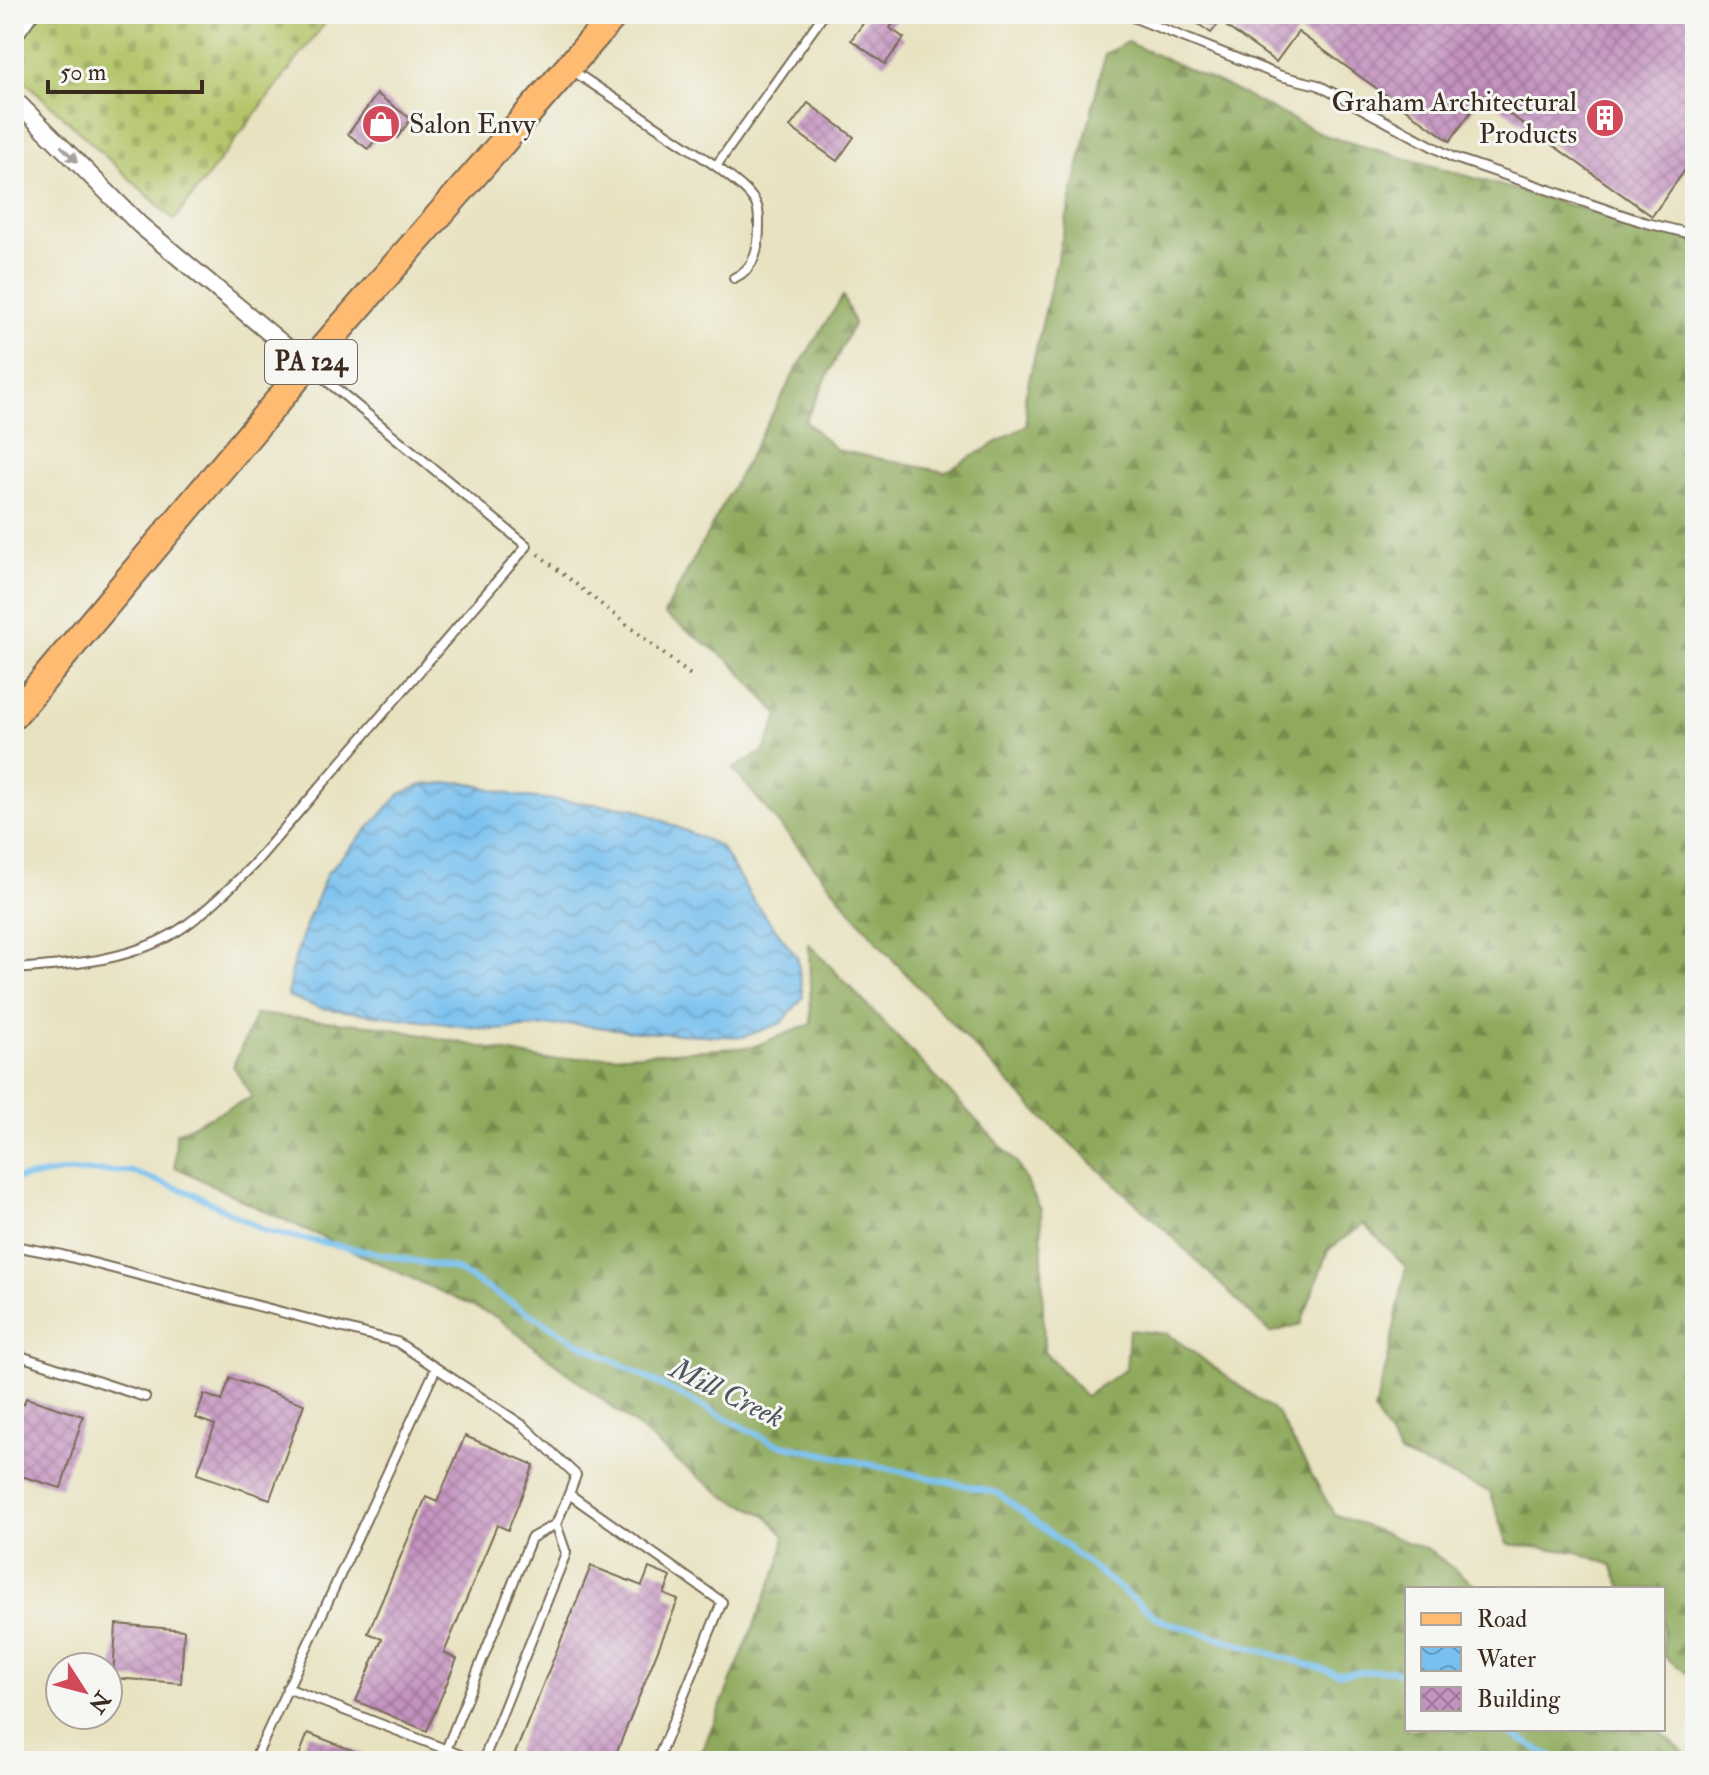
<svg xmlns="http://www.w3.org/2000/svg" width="1709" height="1775" font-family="'IM FELL Double Pica',serif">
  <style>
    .forest { fill: url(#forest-firs); stroke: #656a3e; stroke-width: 2 }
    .cemetery { fill: url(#cemetery-stones); stroke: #787844; stroke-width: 2 }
    .water { fill: url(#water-waves); stroke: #597586; stroke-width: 2 }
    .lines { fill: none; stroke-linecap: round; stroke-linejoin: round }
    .stream { stroke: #77c0ef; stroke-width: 6 }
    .building { fill: url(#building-cross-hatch) }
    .lane-casing { stroke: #786a57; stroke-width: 12 }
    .street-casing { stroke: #786a57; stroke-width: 20 }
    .primary-casing { stroke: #786a57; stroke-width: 30 }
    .path { stroke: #786a57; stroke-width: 4; stroke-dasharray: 2 6; stroke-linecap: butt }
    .lane { stroke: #fff; stroke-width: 8 }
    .street { stroke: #fff; stroke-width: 16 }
    .primary { stroke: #ffbb71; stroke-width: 26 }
    .oneway { fill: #a79f9a }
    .labels { text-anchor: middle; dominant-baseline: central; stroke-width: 6; stroke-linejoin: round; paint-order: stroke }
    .shield { fill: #f6f6f2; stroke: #73675e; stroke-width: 2 }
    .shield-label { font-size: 26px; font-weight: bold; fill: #3b2a1e }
    .poi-label { font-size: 28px; fill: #3b2a1e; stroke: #f6f6f2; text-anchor: end }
    .water-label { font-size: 30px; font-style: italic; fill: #4d575d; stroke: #f6f6f2 }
  </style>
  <defs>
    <pattern id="forest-firs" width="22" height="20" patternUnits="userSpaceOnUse" patternTransform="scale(2)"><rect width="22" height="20" fill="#8faa5d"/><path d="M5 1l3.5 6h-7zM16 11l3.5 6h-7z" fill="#768b4c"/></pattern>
    <pattern id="cemetery-stones" width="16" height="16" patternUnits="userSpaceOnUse" patternTransform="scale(2)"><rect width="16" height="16" fill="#b4c569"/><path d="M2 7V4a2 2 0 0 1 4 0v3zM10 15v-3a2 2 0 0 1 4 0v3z" fill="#9ca95b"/></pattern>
    <pattern id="water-waves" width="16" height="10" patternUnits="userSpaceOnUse" patternTransform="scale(2)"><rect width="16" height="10" fill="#77c0ef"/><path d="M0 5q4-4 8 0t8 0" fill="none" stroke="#639cc1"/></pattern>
    <pattern id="building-cross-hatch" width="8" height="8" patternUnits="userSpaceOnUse" patternTransform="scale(2)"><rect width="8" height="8" fill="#c492c0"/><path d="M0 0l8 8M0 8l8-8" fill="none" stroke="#a0779b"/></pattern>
  </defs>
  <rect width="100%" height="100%" fill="#f6f6f2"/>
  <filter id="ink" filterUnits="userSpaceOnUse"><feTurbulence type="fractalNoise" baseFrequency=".0125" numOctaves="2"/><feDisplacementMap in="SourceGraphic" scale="16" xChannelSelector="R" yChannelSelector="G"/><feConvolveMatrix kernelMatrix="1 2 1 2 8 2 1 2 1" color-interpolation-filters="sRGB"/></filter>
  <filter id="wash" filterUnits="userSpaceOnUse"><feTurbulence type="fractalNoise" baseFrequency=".006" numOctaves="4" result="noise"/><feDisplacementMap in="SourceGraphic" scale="32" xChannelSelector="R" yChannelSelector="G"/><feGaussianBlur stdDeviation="1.8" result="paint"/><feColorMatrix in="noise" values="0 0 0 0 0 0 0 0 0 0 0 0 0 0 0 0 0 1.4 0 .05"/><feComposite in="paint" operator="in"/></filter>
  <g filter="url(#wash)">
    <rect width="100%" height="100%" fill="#e8e2c0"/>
    <g class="forest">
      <path d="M 1127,42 L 1228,87 L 1324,135 L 1695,241 L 1695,1680 L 1663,1655 L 1663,1589 L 1622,1589 L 1612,1565 L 1577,1552 L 1508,1544 L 1490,1492 L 1400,1454 L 1374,1411 L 1388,1359 L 1406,1267 L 1364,1224 L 1328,1250 L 1301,1324 L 1270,1333 L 1172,1236 L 1046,1121 L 957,1029 L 884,950 L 733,769 L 764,751 L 779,715 L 730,661 L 664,614 L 796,370 L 843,296 L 854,323 L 805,421 L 837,450 L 945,472 L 1027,425 L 1025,397 L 1105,54 Z"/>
      <path d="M 809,944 L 1017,1163 L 1041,1210 L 1044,1351 L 1085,1396 L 1126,1369 L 1129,1330 L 1168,1334 L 1277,1413 L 1334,1514 L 1430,1551 L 1480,1589 L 1407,1589 L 1407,1729 L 1656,1729 L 1695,1761 L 698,1761 L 780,1562 L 785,1536 L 766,1515 L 726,1497 L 678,1462 L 636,1426 L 496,1317 L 252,1205 L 175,1167 L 176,1133 L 252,1097 L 233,1066 L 256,1014 L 379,1026 L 546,1060 L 752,1047 L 811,1024 Z"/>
    </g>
    <path class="cemetery" d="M 14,14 L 332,14 L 174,220 L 14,71 Z"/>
    <path class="water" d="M 465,782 L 517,796 L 634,808 L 720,846 L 753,900 L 797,957 L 803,997 L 782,1023 L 743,1037 L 638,1032 L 574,1024 L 494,1030 L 320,1008 L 288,996 L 291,971 L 307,922 L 327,873 L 400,794 L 421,785 Z"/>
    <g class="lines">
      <g class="stream">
        <path d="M 14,1179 L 61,1172 L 129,1171 L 194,1194 L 265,1231 L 455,1269 L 577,1342 L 774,1443 L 998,1493 L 1160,1620 L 1338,1674 L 1392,1670 L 1407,1677"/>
        <path d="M 1503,1729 L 1559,1761"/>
      </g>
    </g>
    <g id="blocks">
      <g class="building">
        <path d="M 870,14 L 900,14 L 890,28 L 904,38 L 885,64 L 851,40 Z"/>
        <path d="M 1184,14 L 1695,14 L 1695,156 L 1652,216 L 1483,95 L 1450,141 L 1298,32 L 1276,62 L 1220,22 L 1211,33 Z"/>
        <path d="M 377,94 L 411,119 L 397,138 L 384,129 L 368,149 L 348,134 Z"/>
        <path d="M 808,103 L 854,137 L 837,161 L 790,127 Z"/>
        <path d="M 230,1378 L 304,1404 L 270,1499 L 197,1474 L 215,1425 L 196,1418 L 204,1394 L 222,1401 Z"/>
        <path d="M 26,1398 L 83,1416 L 61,1488 L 14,1474 L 14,1401 L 24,1404 Z"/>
        <path d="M 465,1436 L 534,1465 L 508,1530 L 497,1525 L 444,1653 L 457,1659 L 427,1731 L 356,1701 L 382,1639 L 368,1633 L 426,1497 L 437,1502 Z"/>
        <path d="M 591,1566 L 642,1586 L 649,1568 L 671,1577 L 664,1594 L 678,1600 L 613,1761 L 512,1761 Z"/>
        <path d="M 116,1624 L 184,1630 L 181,1683 L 113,1678 Z"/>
        <path d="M 308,1733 L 377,1760 L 377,1761 L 297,1761 Z"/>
      </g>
    </g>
  </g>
  <g filter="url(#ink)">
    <use href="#blocks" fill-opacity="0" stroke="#786a57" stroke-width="2"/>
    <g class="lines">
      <g class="lane-casing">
        <g id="lane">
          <path d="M 1125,14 L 1281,76 L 1318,85 L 1452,157 L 1643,222 L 1695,235"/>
          <path d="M 14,42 L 34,14"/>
          <path d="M 573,71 L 716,166 L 824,14"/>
          <path d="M 716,166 C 728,176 752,192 757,206 C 759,212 759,219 759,225 C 759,247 756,268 734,278"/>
          <path d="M 14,969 C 72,965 135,961 185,926 C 210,908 231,887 253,865 L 527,546 L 310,367"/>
          <path d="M 14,1246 L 62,1255 L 397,1342 L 524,1426 L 576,1475 L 569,1494 L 722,1602 L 657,1761"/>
          <path d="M 14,1354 L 145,1397"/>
          <path d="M 287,1688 L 476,1761"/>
          <path d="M 446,1750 L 531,1538 L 556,1524 L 569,1494"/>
          <path d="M 254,1761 L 436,1368"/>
          <path d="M 483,1761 L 566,1553 L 556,1524"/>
        </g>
      </g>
      <g class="street-casing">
        <path id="street" d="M 14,99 L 140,225 L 308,365"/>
      </g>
      <g class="primary-casing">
        <path id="primary" d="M 14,715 L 308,365 L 615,14"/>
      </g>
      <path class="path" d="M 538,554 L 693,677"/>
      <use href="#lane" class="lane"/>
      <use href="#street" class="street"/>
      <use href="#primary" class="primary"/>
    </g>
    <defs><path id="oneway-solid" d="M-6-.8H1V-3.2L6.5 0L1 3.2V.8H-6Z" transform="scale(2)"/></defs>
    <use class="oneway" href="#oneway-solid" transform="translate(69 154) rotate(45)"/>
  </g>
  <defs>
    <g id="building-disc" transform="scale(2)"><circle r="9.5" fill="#d1495b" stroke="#f6f6f2"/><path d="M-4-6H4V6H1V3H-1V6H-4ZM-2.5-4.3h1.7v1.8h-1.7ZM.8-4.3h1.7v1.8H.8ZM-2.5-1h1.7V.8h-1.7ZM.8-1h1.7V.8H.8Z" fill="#fff"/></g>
    <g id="shop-disc" transform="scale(2)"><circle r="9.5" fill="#d1495b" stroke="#f6f6f2"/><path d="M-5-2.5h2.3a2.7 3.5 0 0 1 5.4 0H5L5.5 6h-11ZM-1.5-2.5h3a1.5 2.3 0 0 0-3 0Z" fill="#fff"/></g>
  </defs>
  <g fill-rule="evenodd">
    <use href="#building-disc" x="1605" y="118"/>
    <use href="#shop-disc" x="381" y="124"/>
  </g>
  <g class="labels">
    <rect class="shield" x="265" y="340" width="92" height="44" rx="6"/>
    <g class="shield-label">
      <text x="311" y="362">PA 124</text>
    </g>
    <g class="poi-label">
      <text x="1577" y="102">Graham Architectural<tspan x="1577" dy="32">Products</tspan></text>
      <text x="409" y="124" text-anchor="start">Salon Envy</text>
    </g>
    <g class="water-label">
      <text transform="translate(727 1393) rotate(26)">Mill Creek</text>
    </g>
  </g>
  <rect width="1709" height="1775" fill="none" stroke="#f6f6f2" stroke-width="48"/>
  <rect x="1405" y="1587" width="260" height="144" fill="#f6f6f2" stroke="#aba49d" stroke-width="2"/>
  <rect x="1421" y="1613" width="40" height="12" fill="#ffbb71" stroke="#aba49d" stroke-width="2"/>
  <text x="1477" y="1627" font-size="24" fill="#3b2a1e">Road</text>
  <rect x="1421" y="1647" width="40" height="24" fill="url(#water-waves)" stroke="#aba49d" stroke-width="2"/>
  <text x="1477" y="1667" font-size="24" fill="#3b2a1e">Water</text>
  <rect x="1421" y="1687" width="40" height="24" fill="url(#building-cross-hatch)" stroke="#aba49d" stroke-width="2"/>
  <text x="1477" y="1707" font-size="24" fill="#3b2a1e">Building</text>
  <g transform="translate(84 1691) rotate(126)"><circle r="38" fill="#f6f6f2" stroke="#aba49d" stroke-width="2"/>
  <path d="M0-6L14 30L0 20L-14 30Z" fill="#d1495b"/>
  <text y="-12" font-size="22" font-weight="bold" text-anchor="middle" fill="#3b2a1e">N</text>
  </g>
  <path d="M48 80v12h154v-12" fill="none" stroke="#3b2a1e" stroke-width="4"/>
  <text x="60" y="80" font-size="24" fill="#3b2a1e" stroke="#f6f6f2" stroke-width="6" paint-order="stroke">50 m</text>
</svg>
